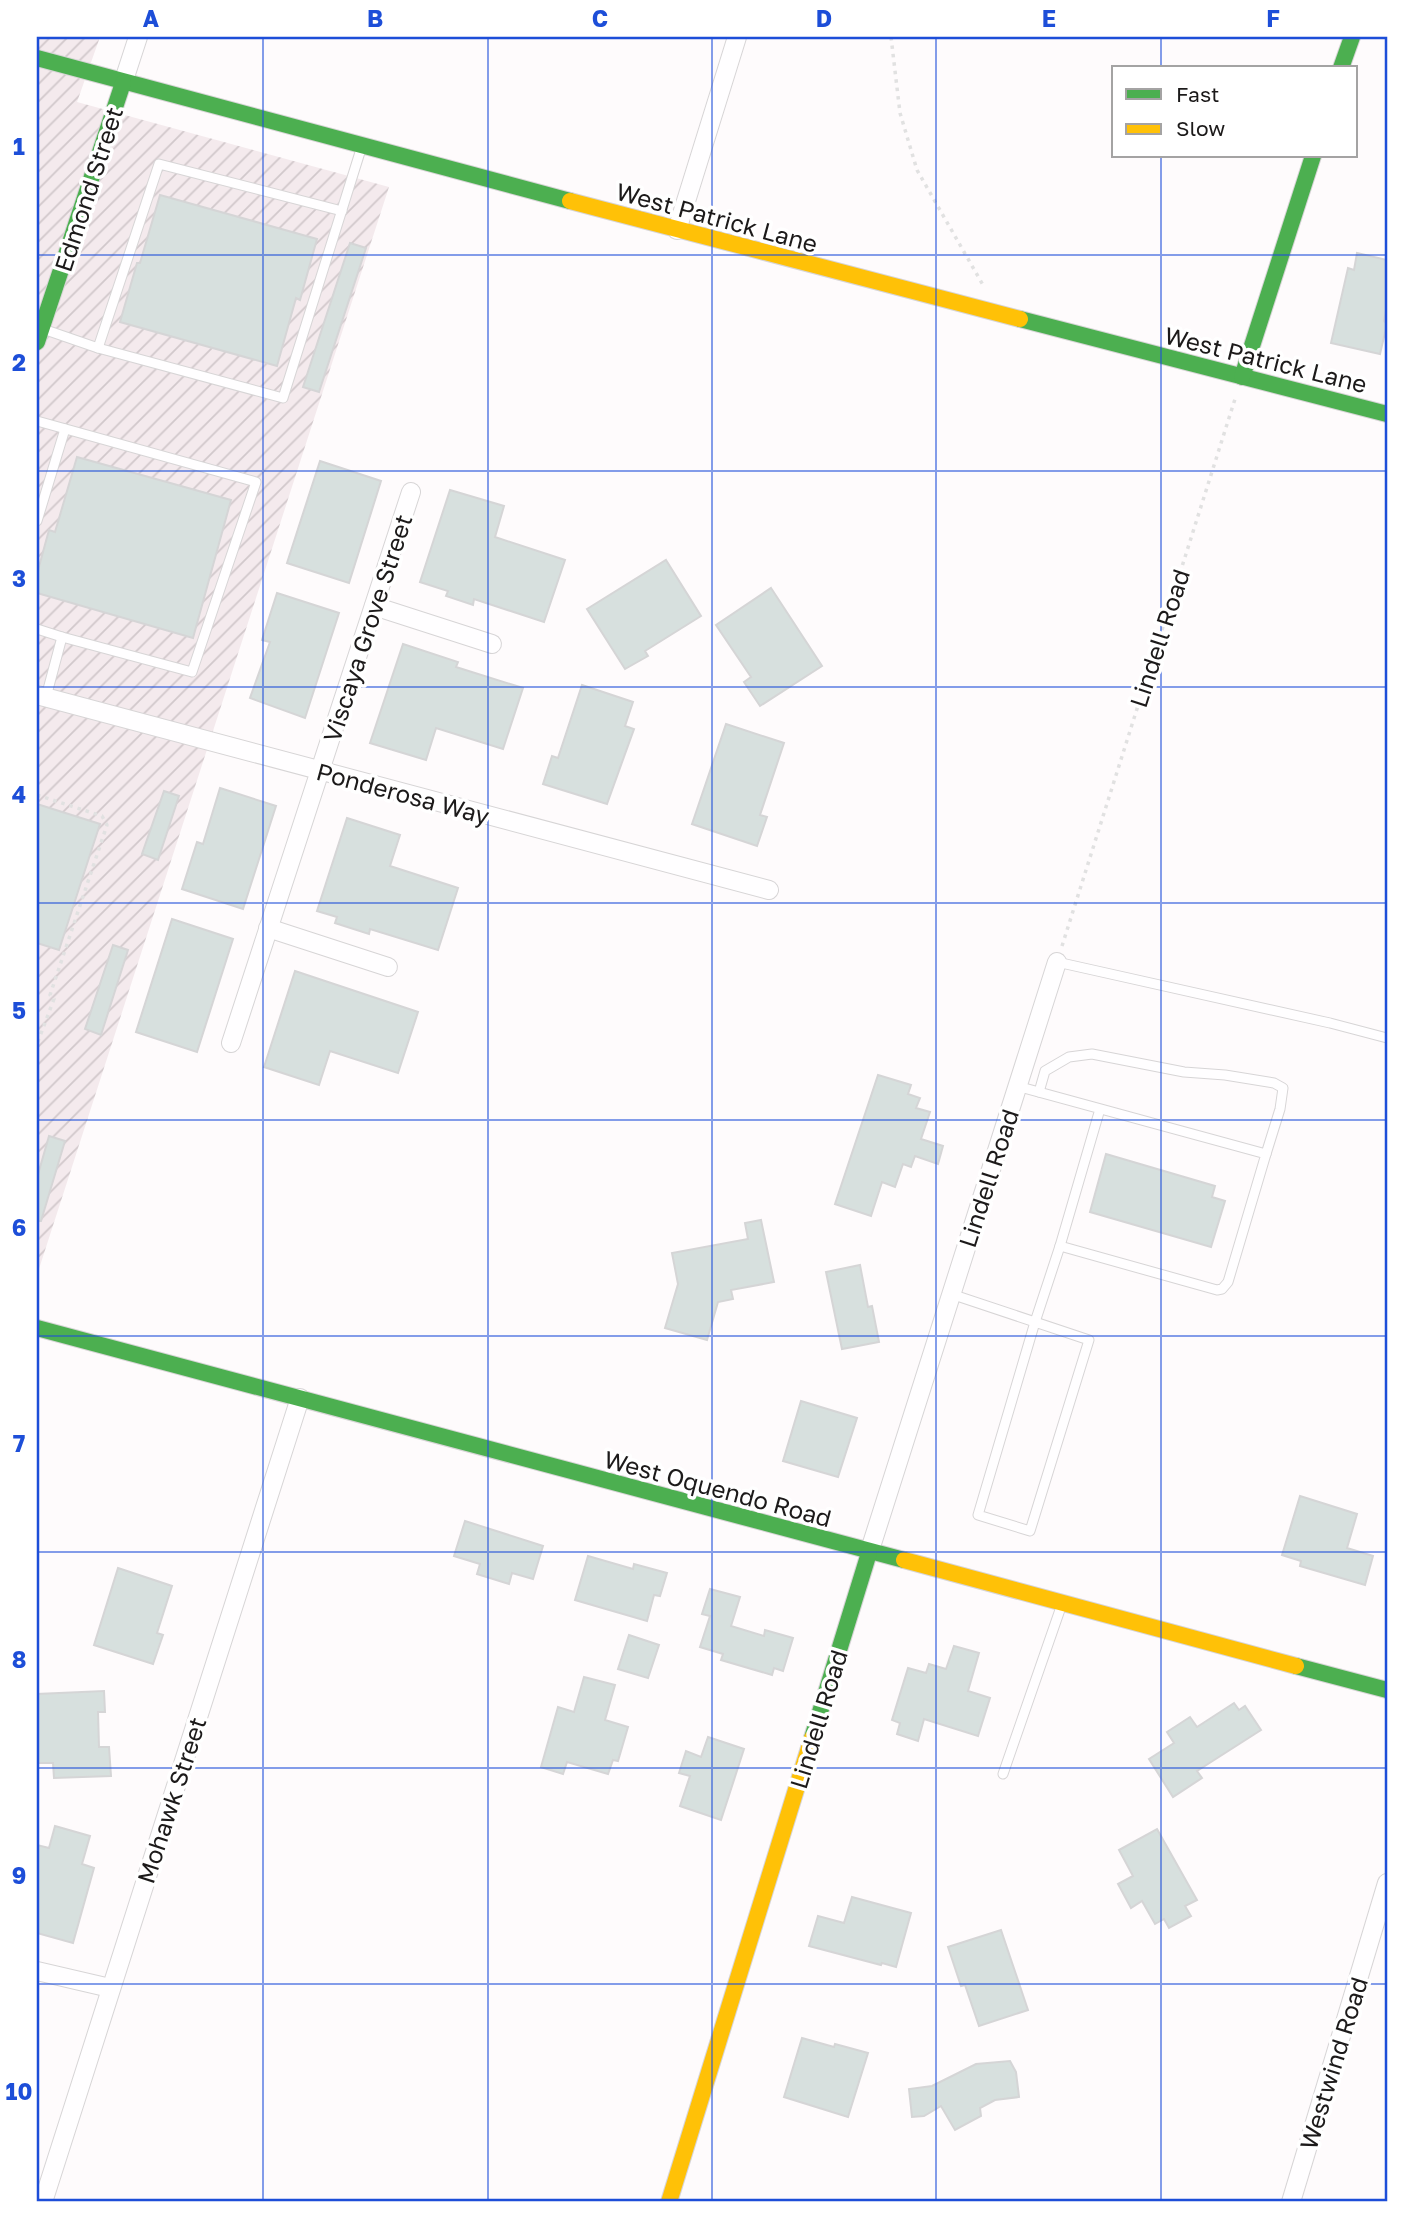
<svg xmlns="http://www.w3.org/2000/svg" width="1424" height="2239" font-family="'Golos Text',sans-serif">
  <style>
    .industrial { fill: url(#industrial-furrows) }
    .building { fill: #d7e0de; stroke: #d5d5d6; stroke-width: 2 }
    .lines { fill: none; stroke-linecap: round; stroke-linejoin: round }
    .lane-casing { stroke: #d7d5d6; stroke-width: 11 }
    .street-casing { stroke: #d7d5d6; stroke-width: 20 }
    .fast-casing { stroke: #d7d5d6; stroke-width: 18 }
    .slow-casing { stroke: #d7d5d6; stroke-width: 18 }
    .path { stroke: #e1e1e1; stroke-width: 3.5; stroke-dasharray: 3.5 5; stroke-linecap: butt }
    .lane { stroke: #fffeff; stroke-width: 9 }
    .street { stroke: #fffeff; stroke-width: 18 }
    .fast { stroke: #4caf50; stroke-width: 16 }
    .slow { stroke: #ffc107; stroke-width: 16 }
    .grid { fill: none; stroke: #1d4ed8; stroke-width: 2; stroke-opacity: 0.55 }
    .labels { text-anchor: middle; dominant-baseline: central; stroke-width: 7; stroke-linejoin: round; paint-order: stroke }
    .street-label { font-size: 24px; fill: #1c1a1a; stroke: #fff }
    .neatline { fill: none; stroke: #1d4ed8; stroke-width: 2.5 }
    .grid-label { font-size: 23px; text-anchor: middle; font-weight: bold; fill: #1d4ed8 }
  </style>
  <defs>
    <pattern id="industrial-furrows" width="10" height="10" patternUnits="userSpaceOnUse" patternTransform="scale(1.75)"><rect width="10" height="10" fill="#f4eaed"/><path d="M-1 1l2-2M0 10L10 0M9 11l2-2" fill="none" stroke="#d1c8cb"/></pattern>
  </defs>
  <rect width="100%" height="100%" fill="#fefbfc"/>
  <path class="industrial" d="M 37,37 L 100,37 L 77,102 L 389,187 L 37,1275 Z"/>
  <g class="building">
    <path d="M 160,195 L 317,239 L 300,300 L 296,298 L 277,366 L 120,322 L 137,263 L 140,263 Z"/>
    <path d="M 350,243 L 366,248 L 319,392 L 303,387 Z"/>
    <path d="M 1357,253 L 1387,260 L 1387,306 L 1384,321 L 1387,324 L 1380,354 L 1331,343 L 1348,268 L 1354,270 Z"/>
    <path d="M 77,457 L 231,500 L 193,638 L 37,593 L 37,574 L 49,530 L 55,532 Z"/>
    <path d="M 320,461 L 381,481 L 349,583 L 287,563 Z"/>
    <path d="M 450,490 L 504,506 L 495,537 L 565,560 L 544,622 L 474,599 L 473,605 L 446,596 L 448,591 L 420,582 Z"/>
    <path d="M 666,560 L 701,616 L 645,651 L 648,656 L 625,669 L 587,609 Z"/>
    <path d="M 771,588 L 822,666 L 760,706 L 744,682 L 751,677 L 716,625 Z"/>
    <path d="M 277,593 L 339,613 L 305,718 L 250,698 L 270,642 L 262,640 Z"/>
    <path d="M 403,644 L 458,662 L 456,667 L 523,688 L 503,749 L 436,728 L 426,760 L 370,743 Z"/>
    <path d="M 582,685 L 633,702 L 625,726 L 634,729 L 607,804 L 543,784 L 552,756 L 558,758 Z"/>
    <path d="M 726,724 L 784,743 L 760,815 L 767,817 L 757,846 L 692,824 Z"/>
    <path d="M 220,788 L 276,806 L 243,909 L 182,889 L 197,842 L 203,844 Z"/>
    <path d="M 164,791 L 179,796 L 158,860 L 142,854 Z"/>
    <path d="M 37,804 L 100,824 L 59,950 L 37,943 Z"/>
    <path d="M 347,818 L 400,835 L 390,866 L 458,888 L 438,950 L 370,929 L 369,934 L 335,923 L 337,917 L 317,911 Z"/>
    <path d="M 172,919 L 233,939 L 197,1052 L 136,1032 Z"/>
    <path d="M 113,945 L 128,950 L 101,1035 L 85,1029 Z"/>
    <path d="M 295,971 L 418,1012 L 398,1073 L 330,1051 L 319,1085 L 264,1067 Z"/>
    <path d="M 878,1075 L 911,1085 L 908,1094 L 920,1098 L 916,1108 L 930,1112 L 921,1139 L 943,1146 L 938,1164 L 915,1156 L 911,1167 L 903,1164 L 895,1187 L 882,1182 L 871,1216 L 835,1204 Z"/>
    <path d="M 49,1136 L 65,1141 L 41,1221 L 37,1221 L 37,1178 Z"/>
    <path d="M 1106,1154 L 1215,1186 L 1212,1197 L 1225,1201 L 1211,1247 L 1090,1212 Z"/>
    <path d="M 761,1220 L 774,1282 L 731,1290 L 733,1299 L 718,1302 L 707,1340 L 665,1328 L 678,1284 L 672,1253 L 748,1239 L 745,1223 Z"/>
    <path d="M 860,1265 L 868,1307 L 872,1306 L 879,1342 L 842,1349 L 826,1272 Z"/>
    <path d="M 801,1401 L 857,1418 L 838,1477 L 783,1461 Z"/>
    <path d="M 1300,1496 L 1357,1514 L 1347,1548 L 1373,1556 L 1365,1585 L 1300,1566 L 1301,1561 L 1282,1555 Z"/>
    <path d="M 465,1521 L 543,1546 L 533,1579 L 512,1573 L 509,1584 L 477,1574 L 480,1564 L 454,1556 Z"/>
    <path d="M 588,1556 L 633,1569 L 634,1564 L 667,1573 L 660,1596 L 654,1595 L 647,1621 L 575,1600 Z"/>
    <path d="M 118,1568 L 172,1586 L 157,1633 L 163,1635 L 153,1664 L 94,1645 Z"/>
    <path d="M 710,1589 L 740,1597 L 731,1626 L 764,1636 L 765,1630 L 793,1638 L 783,1671 L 774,1668 L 772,1675 L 721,1660 L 723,1654 L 700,1647 L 710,1616 L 702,1614 Z"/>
    <path d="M 629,1635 L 659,1645 L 648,1678 L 618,1669 Z"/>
    <path d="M 954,1646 L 979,1653 L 968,1691 L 990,1698 L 978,1736 L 924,1719 L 918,1741 L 897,1734 L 900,1723 L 892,1720 L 908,1668 L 926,1673 L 929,1664 L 946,1669 Z"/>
    <path d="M 584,1677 L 615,1685 L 605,1720 L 628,1727 L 618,1761 L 613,1760 L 608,1774 L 567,1762 L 563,1774 L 541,1767 L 558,1707 L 574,1712 Z"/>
    <path d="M 104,1691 L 105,1712 L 98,1712 L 99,1747 L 109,1747 L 111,1776 L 54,1778 L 53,1763 L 38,1763 L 37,1694 Z"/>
    <path d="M 1234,1703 L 1239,1710 L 1245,1706 L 1261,1730 L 1197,1771 L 1202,1778 L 1173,1797 L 1149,1759 L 1174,1743 L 1167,1732 L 1190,1717 L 1197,1727 Z"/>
    <path d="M 708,1737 L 744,1749 L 721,1820 L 680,1806 L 690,1776 L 679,1773 L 686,1751 L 701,1757 Z"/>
    <path d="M 55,1826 L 90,1836 L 82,1864 L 94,1868 L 73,1943 L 37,1933 L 37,1845 L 49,1848 Z"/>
    <path d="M 1157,1829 L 1197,1900 L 1185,1906 L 1191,1916 L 1169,1928 L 1164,1919 L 1155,1924 L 1142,1901 L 1131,1908 L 1118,1884 L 1133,1876 L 1119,1850 Z"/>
    <path d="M 852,1897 L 911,1913 L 896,1967 L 882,1963 L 881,1965 L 809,1946 L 818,1916 L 844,1923 Z"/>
    <path d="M 1001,1930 L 1028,2010 L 979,2026 L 965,1985 L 961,1986 L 948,1947 Z"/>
    <path d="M 802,2038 L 834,2047 L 835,2044 L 868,2053 L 848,2117 L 784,2097 Z"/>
    <path d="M 1010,2061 L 1016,2072 L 1019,2097 L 995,2100 L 980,2108 L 981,2116 L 955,2130 L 941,2106 L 924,2116 L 912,2117 L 909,2089 L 932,2086 L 976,2064 Z"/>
  </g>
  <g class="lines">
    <g class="lane-casing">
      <g id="lane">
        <path d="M 43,329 L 98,348 L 283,398 L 361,149"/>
        <path d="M 98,348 L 159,164 L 342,211"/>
        <path d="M 37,421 L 256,482 L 192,672 L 62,637 L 46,697"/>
        <path d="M 37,521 L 65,429"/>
        <path d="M 37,629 L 62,637"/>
        <path d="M 1057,962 L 1330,1023 L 1387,1038"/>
        <path d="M 1017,1086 L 1266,1154 L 1228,1282 L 1222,1289 L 1217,1290 L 1060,1246 L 1100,1109"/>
        <path d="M 1039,1092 L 1045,1071 L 1069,1057 L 1092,1054 L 1184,1072 L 1225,1075 L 1274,1083 L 1283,1088 L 1280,1109 L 1266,1154"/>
        <path d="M 951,1294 L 1089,1340 L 1030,1531 L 978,1515 L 1035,1322 L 1060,1246"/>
        <path d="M 1003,1774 L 1062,1604"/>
      </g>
    </g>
    <g class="street-casing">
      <g id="street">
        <path d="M 123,83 L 138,37"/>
        <path d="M 677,230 L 737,37"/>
        <path d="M 374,606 L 492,644"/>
        <path d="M 37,695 L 769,890"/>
        <path d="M 268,928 L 388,967"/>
        <path d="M 231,1043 L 411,492"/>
        <path d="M 869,1553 L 1057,962"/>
        <path d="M 37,1971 L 110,1988"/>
        <path d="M 43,2202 L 300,1398"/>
        <path d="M 1291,2202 L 1387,1883"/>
      </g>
    </g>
    <g class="fast-casing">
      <g id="fast">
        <path d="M 37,58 L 570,201"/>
        <path d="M 1341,68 L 1352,37"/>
        <path d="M 1020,319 L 1387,414"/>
        <path d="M 37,342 L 123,83"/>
        <path d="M 1242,377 L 1313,156"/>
        <path d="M 37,1328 L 904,1560"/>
        <path d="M 1296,1666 L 1387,1690"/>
        <path d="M 812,1738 L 869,1553"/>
      </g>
    </g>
    <g class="slow-casing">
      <g id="slow">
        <path d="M 570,201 L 1020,319"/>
        <path d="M 904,1560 L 1296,1666"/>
        <path d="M 669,2202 L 812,1738"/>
      </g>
    </g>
    <g class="path">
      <path d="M 891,37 L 900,113 L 917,170 L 983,285"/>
      <path d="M 37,795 L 102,816 L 107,825 L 50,995 L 54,999 L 37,1044"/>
      <path d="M 1062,946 L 1235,399"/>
    </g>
    <use href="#lane" class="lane"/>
    <use href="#street" class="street"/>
    <use href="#fast" class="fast"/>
    <use href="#slow" class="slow"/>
  </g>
  <path class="grid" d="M 263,37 L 263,2202M 488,37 L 488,2202M 712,37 L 712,2202M 936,37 L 936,2202M 1161,37 L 1161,68M 1161,156 L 1161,2202M 37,255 L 1387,255M 37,471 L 1387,471M 37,687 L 1387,687M 37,903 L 1387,903M 37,1120 L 1387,1120M 37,1336 L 1387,1336M 37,1552 L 1387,1552M 37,1768 L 1387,1768M 37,1984 L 1387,1984"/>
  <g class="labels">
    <g class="street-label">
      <text transform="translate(88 189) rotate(-72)">Edmond Street</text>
      <text transform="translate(717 217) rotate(15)">West Patrick Lane</text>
      <text transform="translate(1266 359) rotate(14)">West Patrick Lane</text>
      <text transform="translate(367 628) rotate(-72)">Viscaya Grove Street</text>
      <text transform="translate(1159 638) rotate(-72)">Lindell Road</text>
      <text transform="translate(403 793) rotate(15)">Ponderosa Way</text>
      <text transform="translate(988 1178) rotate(-72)">Lindell Road</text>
      <text transform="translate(718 1488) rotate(15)">West Oquendo Road</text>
      <text transform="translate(818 1719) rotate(-73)">Lindell Road</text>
      <text transform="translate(171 1800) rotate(-72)">Mohawk Street</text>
      <text transform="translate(1333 2063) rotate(-73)">Westwind Road</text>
    </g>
  </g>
  <rect width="1424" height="2239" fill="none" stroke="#ffffff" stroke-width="77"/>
  <rect x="1112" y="66" width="245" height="91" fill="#ffffff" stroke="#a4a3a3" stroke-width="2"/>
  <rect x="1126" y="89" width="35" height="10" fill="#4caf50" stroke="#a4a3a3" stroke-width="2"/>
  <text x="1176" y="102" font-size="21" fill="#1c1a1a">Fast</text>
  <rect x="1126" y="124" width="35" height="10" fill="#ffc107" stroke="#a4a3a3" stroke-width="2"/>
  <text x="1176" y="136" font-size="21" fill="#1c1a1a">Slow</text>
  <rect x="38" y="38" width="1348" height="2162" class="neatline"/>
  <g class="grid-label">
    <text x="151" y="27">A</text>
    <text x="375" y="27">B</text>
    <text x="600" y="27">C</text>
    <text x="824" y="27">D</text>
    <text x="1049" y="27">E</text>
    <text x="1273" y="27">F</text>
    <text x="19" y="155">1</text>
    <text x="19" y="371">2</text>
    <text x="19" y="587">3</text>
    <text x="19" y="803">4</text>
    <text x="19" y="1019">5</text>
    <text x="19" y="1236">6</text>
    <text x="19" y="1452">7</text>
    <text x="19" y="1668">8</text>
    <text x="19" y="1884">9</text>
    <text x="19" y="2100">10</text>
  </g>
</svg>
